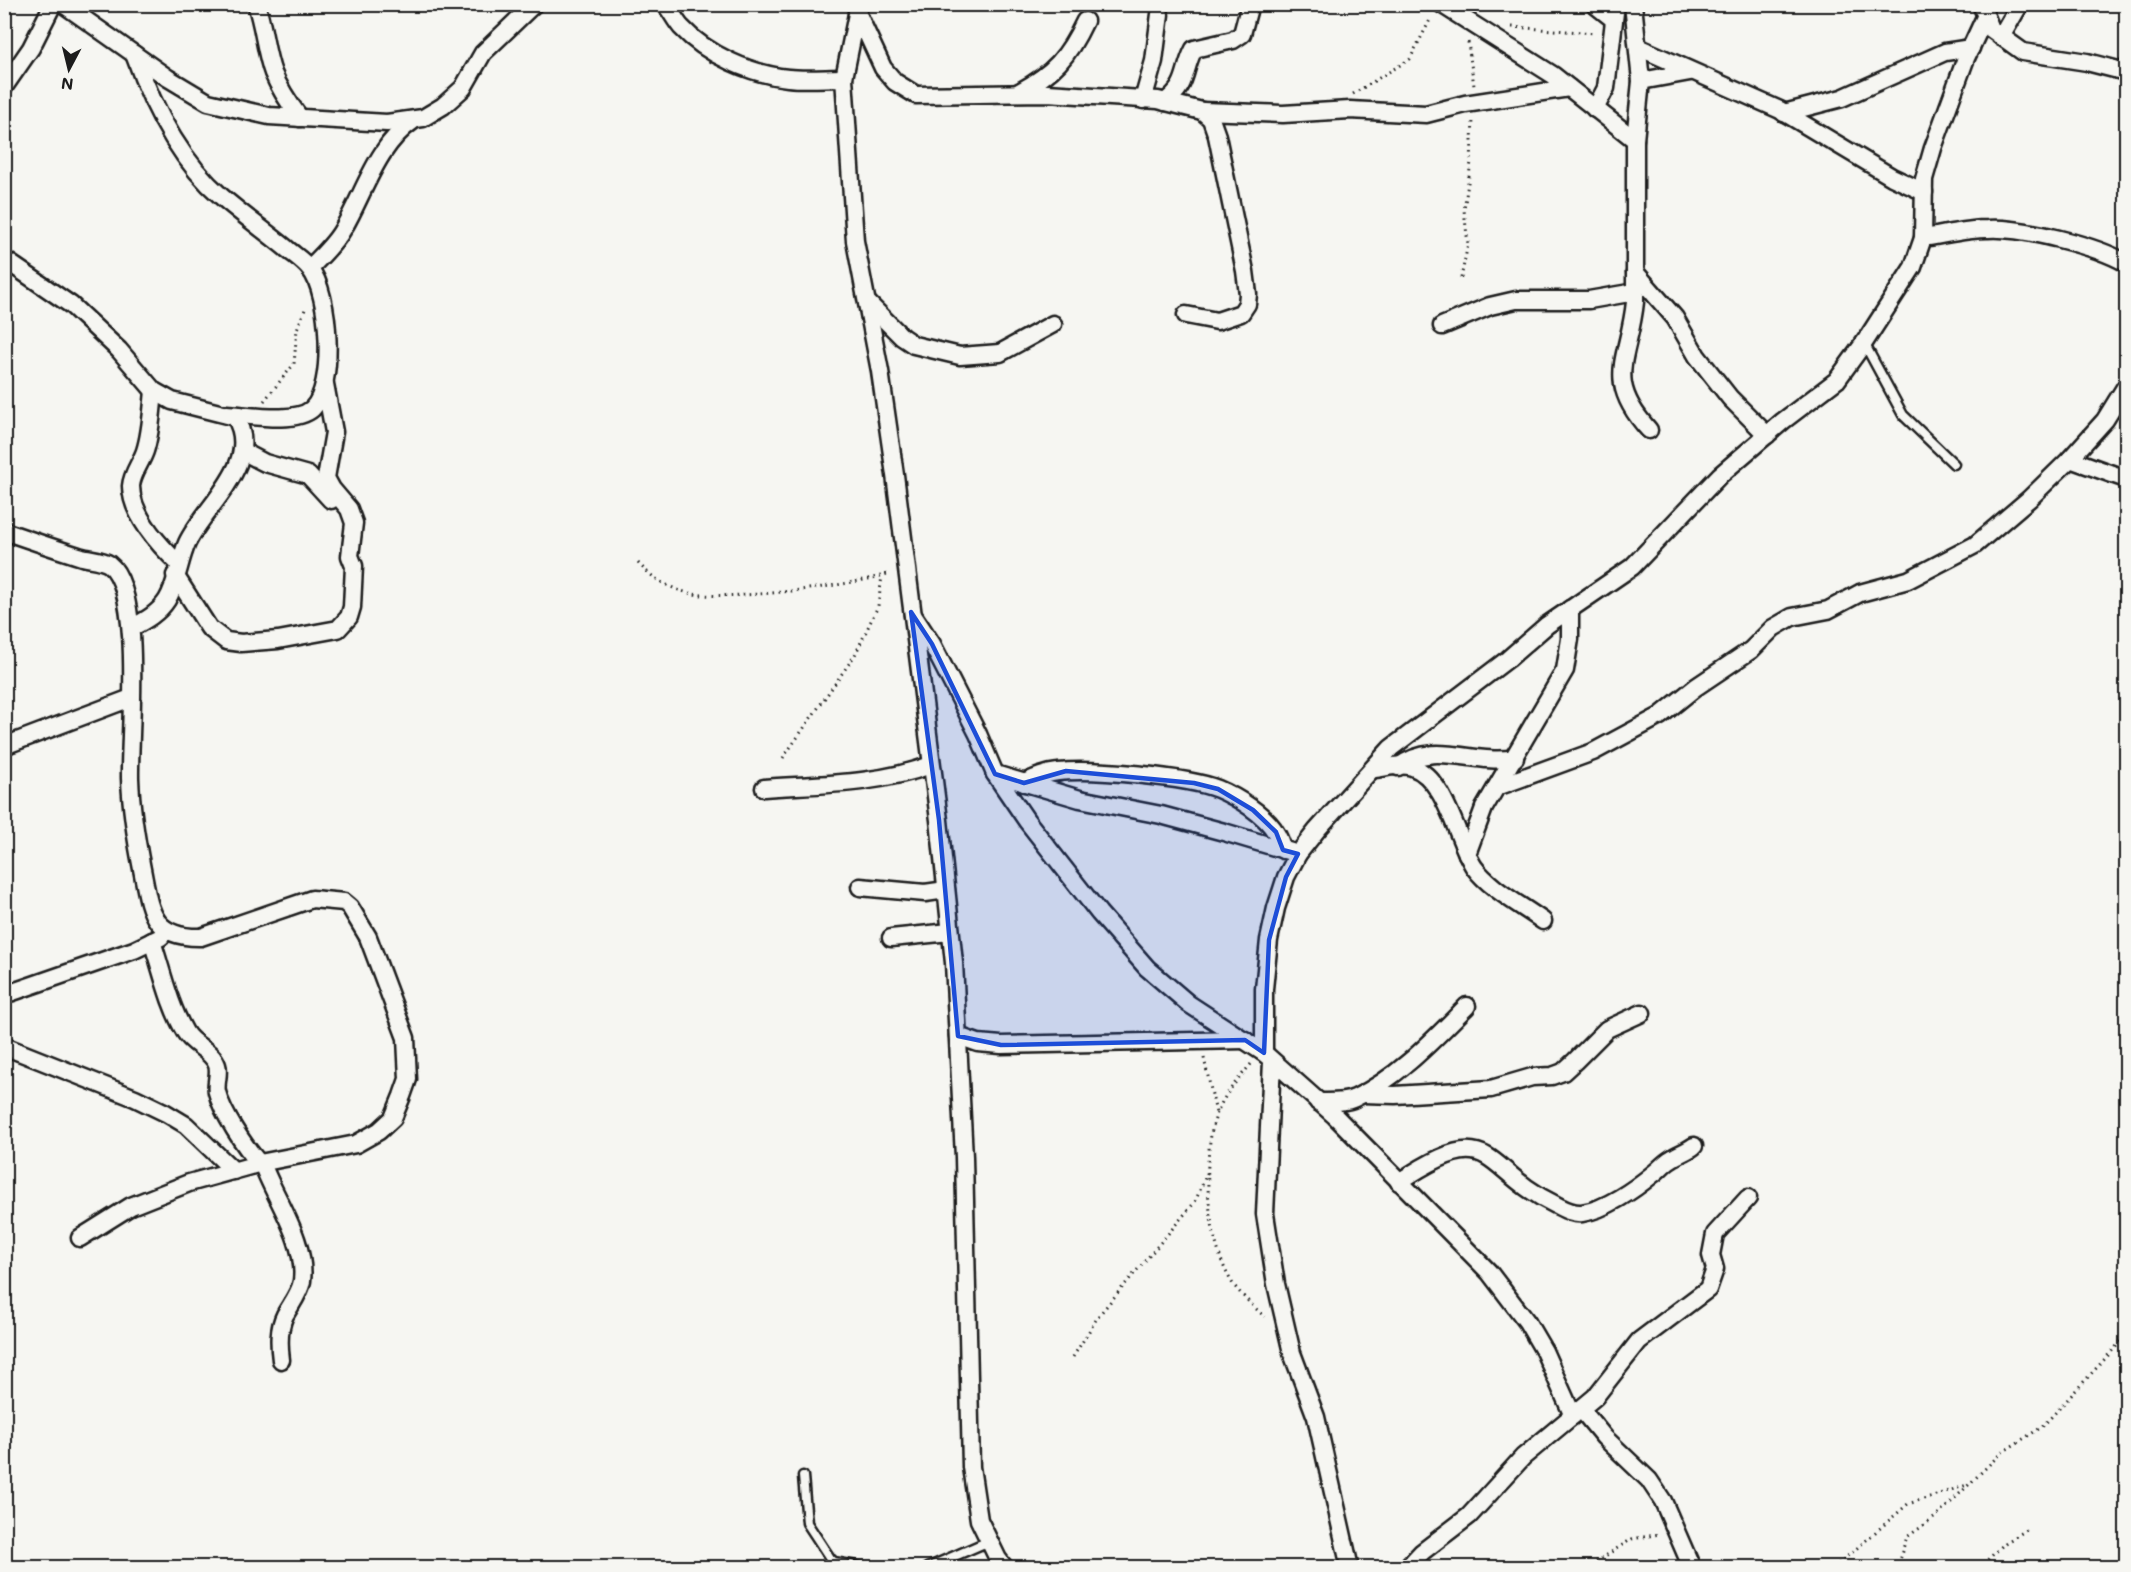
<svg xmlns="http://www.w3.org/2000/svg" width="2131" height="1572" font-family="Mali,sans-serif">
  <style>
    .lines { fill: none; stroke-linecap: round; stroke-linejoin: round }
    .service-casing { stroke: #1c1c1c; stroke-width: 13 }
    .minor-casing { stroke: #1c1c1c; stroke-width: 21 }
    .path { stroke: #1c1c1c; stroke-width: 3; stroke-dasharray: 1.5 4.5; stroke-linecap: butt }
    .service { stroke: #f6f6f2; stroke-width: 8 }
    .minor { stroke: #f6f6f2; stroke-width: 16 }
    .marked { fill: #1d4ed8; fill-opacity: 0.2; stroke: #1d4ed8; stroke-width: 4.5; stroke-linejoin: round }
  </style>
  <rect width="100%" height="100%" fill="#f6f6f2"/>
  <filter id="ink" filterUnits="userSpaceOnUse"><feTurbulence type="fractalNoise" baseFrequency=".0167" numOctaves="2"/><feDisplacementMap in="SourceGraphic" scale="12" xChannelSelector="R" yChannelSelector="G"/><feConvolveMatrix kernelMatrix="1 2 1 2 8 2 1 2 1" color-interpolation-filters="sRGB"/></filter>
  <g filter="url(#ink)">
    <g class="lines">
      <g class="service-casing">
        <g id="service">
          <path d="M 1864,343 L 1903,415 L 1954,464"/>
          <path d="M 803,1476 L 807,1523 L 830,1558 L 834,1562 L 867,1568"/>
          <path d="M 927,1568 L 989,1541"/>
        </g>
      </g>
      <g class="minor-casing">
        <g id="minor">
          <path d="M 63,4 L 168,78 L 208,102 L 269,116 L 387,123 L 423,118 L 443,106 L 463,88 L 483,53 L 534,4"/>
          <path d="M 256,4 C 264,27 265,51 273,73 C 280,90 289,103 300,118"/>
          <path d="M 665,4 C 671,11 675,20 681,27 C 707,55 751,74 788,78 C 807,80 826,78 844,78"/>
          <path d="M 859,4 L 844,78 L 855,241 L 880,371 L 895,475 L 939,820 L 954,963 L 964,1157 L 971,1467 L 979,1520 L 998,1559 L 1005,1568"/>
          <path d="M 1441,4 L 1553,75 L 1635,140"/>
          <path d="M 1594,4 L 1613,19"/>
          <path d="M 1633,4 L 1641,81 L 1635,140 L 1635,302 C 1629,360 1603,379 1649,430"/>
          <path d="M 1981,4 L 1991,29 L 2023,52 L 2087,62 L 2126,72"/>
          <path d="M 857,12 L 883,68 L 895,82 L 916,95 L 1047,93 L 1158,100 L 1202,111 L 1211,119 L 1217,136 L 1245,271 L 1248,294 L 1247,304 L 1241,313 L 1217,321 L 1186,315"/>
          <path d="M 2001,37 L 2020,4"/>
          <path d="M 1638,47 L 1780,110 L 1892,177 L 1924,192"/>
          <path d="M 134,54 C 152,105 180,161 222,197 C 243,215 265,231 286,248 C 294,255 304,261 310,269 C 330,293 336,387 312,409 C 295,424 248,415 227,414"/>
          <path d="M 1641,81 L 1690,72"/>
          <path d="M 4,87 L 31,48 L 53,4"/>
          <path d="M 1019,92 C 1054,73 1068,57 1085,21"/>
          <path d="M 1143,100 L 1154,61 L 1160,14"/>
          <path d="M 1165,102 C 1189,84 1182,72 1194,49 L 1233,40 L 1242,34 L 1250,4"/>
          <path d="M 1595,109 L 1606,88 L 1616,4"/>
          <path d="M 1202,111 L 1283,114 L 1350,110 L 1426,114 L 1465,104 L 1569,88"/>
          <path d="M 1784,113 L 1842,98 L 1945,52 L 1971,48"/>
          <path d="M 1923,238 C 1944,235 1966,229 1988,229 C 2022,227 2097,246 2126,263"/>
          <path d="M 4,259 L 71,305 L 119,350 L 154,391 L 172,401 L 235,417 C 263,462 205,505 187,543 C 179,561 177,584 167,600 C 158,614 144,621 131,628"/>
          <path d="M 310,268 C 321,256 335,244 343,229 C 365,192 376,146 414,120"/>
          <path d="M 1635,272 L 1675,318 L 1697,356 L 1730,398 L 1767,435"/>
          <path d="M 867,302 L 902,337 L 914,345 L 960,356 L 1000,353 L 1053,324"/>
          <path d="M 1442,326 L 1490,306 L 1516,300 L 1589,300 L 1635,292"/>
          <path d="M 154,391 C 152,410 151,433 145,451 C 141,463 132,473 131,486 C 131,515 159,545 179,564"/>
          <path d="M 242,451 L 265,463 L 308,475 L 331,500"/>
          <path d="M 2070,459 L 2126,479"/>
          <path d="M 4,531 C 30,540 56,549 82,557 C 90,559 103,560 109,564 C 144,591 129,734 130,778 C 131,809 136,839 142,869 C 150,910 151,938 201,937 L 312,899 L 344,902 L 350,907 L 368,937 L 406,1038 L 408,1079 L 402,1096 L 393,1118 L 379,1131 L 356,1144 L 265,1162 L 189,1183 L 131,1206 L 80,1238"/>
          <path d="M 175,575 L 209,628 L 226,641 L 241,643 L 278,640 L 338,629 L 349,617 L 352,607 L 354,566 L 350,556 L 354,523 L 349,509 L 332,489 L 326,478 L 334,432 L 325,384"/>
          <path d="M 913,615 L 932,644 L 978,734 L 995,774 L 1027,821 L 1099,913 L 1147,968 L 1189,1004 L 1264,1053 L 1335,1116 L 1489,1272 L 1527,1322 L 1544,1351 L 1573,1416"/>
          <path d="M 4,746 L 131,698"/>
          <path d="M 1398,767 C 1436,739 1472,766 1515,758"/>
          <path d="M 1375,769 C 1385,768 1401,763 1412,767 C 1446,778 1457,841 1474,867 C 1490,889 1521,905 1543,921"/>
          <path d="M 995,774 L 1080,799 L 1161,815 L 1224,832 L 1298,854"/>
          <path d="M 1024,783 C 1035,778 1046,773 1058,772 C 1091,768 1188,777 1218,789 C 1237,797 1266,815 1276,833 C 1279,837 1281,844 1283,850"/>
          <path d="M 1497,787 L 1593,752 L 1660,716 L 1696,687 L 1751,650 L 1773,628 L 1792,617 L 1828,610 L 1860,593 L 1908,580 L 1975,545 L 2029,499 L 2068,461 L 2105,420 L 2126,386"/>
          <path d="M 764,788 C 821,784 876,785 931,765"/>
          <path d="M 1467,854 L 1484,808 L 1565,670 L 1570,639 L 1570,609"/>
          <path d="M 860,887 L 925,893 L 946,890"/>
          <path d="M 891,938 L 950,932"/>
          <path d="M 152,941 C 162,971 169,1005 185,1032 C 193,1046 212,1050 217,1065 C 220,1073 215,1083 217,1092 C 222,1113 245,1147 259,1163"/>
          <path d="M 4,995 L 134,950 L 161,937"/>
          <path d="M 958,1036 L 978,1043 L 1001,1045 L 1245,1040"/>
          <path d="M 4,1046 L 135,1098 L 166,1113 L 186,1125 L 234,1171"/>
          <path d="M 1264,1053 L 1264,989 L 1269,940 L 1276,908 L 1286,877 L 1298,854 L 1317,830 L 1391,748 L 1508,659 L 1547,625 L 1632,567 L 1720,475 L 1783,421 L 1837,380 L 1864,343 L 1913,267 L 1923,238 L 1924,179 L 1933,148 L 1966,58 L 1985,17"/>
          <path d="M 1272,1061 L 1265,1214 L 1276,1284 L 1292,1353 L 1316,1417 L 1350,1568"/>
          <path d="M 1363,1094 L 1395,1095 L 1491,1089 L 1532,1077 L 1552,1076 L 1563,1072 L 1575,1061 L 1607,1029 L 1642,1013"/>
          <path d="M 1318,1102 C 1330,1102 1345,1103 1355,1098 C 1398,1078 1434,1039 1467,1006"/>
          <path d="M 262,1163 C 275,1199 307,1242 302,1281 C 300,1293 291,1304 285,1315 C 278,1329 279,1345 281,1360"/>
          <path d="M 1399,1182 C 1496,1117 1479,1168 1556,1205 C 1564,1209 1572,1214 1582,1213 C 1605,1210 1635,1189 1653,1174 C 1659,1170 1664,1163 1671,1159 C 1678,1154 1686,1152 1694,1146"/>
          <path d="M 1581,1409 L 1604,1437 L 1649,1480 L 1663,1501 L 1692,1568"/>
          <path d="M 1407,1568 L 1422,1552 L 1469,1516 L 1523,1457 L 1595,1397 L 1639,1341 L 1708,1289 L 1715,1269 L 1711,1255 L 1715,1234 L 1748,1198"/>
        </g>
      </g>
      <g class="path">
        <path d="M 1486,4 L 1490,13"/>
        <path d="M 1512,27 L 1595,33"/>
        <path d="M 1468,42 L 1474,86"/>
        <path d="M 1353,94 L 1410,59 L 1431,18"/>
        <path d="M 1461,278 L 1468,244 L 1464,210 L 1471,162 L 1473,119"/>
        <path d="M 264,401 L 294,364 L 297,329 L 306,307"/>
        <path d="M 638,563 C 652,578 668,588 689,593 C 723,602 855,586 890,573"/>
        <path d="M 783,758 L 855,655 L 878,606 L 882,576"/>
        <path d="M 1204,1058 L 1216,1113"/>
        <path d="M 1251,1064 C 1238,1080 1224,1094 1217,1113 C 1200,1157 1207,1245 1233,1284 C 1242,1296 1254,1307 1265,1317"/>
        <path d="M 1073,1357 L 1099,1315 L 1195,1202 L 1207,1173"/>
        <path d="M 1586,1568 L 1632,1539 L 1660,1534"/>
        <path d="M 1834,1568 L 1908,1504 L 1967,1485"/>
        <path d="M 1893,1568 L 1899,1560 L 1907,1537 L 1937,1516 L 2001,1453 L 2042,1427 L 2126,1336"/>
        <path d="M 1979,1568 L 2005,1543 L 2028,1529"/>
      </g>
      <use href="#service" class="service"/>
      <use href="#minor" class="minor"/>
    </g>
  </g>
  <path class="marked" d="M 911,612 L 932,644 L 995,774 L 1024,783 L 1066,771 L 1194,783 L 1218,789 L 1253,810 L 1276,832 L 1283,850 L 1298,854 L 1286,877 L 1269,940 L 1264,1053 L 1245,1040 L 1001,1045 L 958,1036 L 939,820 Z"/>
  <rect width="2131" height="1572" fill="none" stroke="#f6f6f2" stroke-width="24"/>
  <rect x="12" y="12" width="2107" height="1548" fill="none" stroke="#1c1c1c" stroke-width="2" filter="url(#ink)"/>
  <g transform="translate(69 69) rotate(187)" stroke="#f6f6f2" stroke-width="4.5" paint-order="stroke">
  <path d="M0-4.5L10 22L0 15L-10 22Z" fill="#1c1c1c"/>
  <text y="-9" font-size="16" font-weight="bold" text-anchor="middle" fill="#1c1c1c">N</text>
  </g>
</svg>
